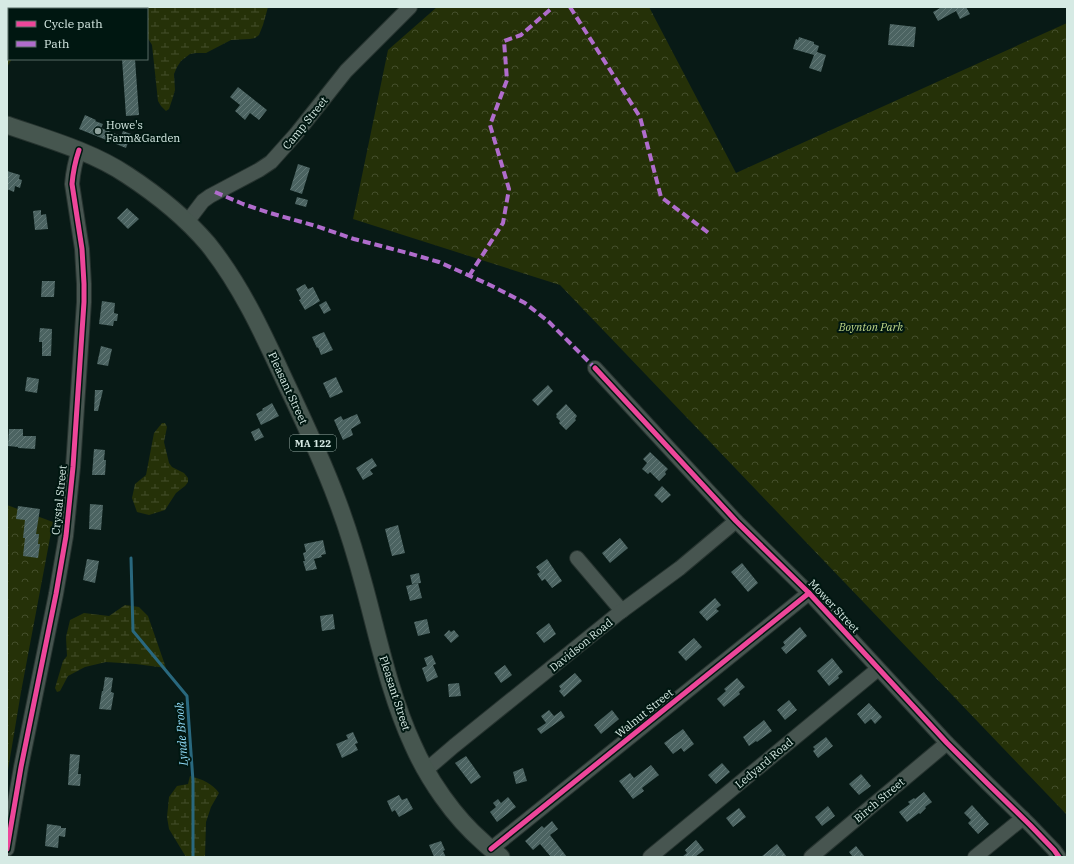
<svg xmlns="http://www.w3.org/2000/svg" width="1074" height="864" font-family="'IBM Plex Serif',serif">
  <style>
    .wetland { fill: url(#wetland-marsh) }
    .park { fill: url(#park-crowns) }
    .lines { fill: none; stroke-linecap: round; stroke-linejoin: round }
    .stream { stroke: #29687e; stroke-width: 3 }
    .building { fill: url(#building-hatch) }
    .minor-casing { stroke: #26332f; stroke-width: 16 }
    .major-casing { stroke: #26332f; stroke-width: 19 }
    .minor { stroke: #475550; stroke-width: 14 }
    .major { stroke: #46564f; stroke-width: 17 }
    .quiet { stroke: #b06ccc; stroke-width: 4; stroke-dasharray: 8 4; stroke-linecap: butt }
    .cycleway-casing { stroke: #001711; stroke-width: 8 }
    .cycleway { stroke: #ed469a; stroke-width: 5 }
    .poi-dot { fill: #8ea19c; stroke: #001711; stroke-width: 1.5 }
    .labels { text-anchor: middle; dominant-baseline: central; stroke-width: 4; stroke-linejoin: round; paint-order: stroke }
    .shield { fill: #001711; stroke: #96aba5; stroke-width: 1 }
    .shield-label { font-size: 10px; font-weight: bold; fill: #d6eae4 }
    .street-label { font-size: 11px; fill: #d6eae4; stroke: #001711 }
    .poi-label { font-size: 11px; fill: #d6eae4; stroke: #001711; text-anchor: start }
    .park-label { font-size: 11px; font-style: italic; fill: #c2da8a; stroke: #001711 }
    .water-label { font-size: 12px; font-style: italic; fill: #91ddfb; stroke: #001711 }
  </style>
  <defs>
    <pattern id="wetland-marsh" width="20" height="14" patternUnits="userSpaceOnUse"><rect width="20" height="14" fill="#253108"/><path d="M1 5h8M5 5V1M11 12h8M15 12V8" fill="none" stroke="#444f2c"/></pattern>
    <pattern id="park-crowns" width="20" height="18" patternUnits="userSpaceOnUse"><rect width="20" height="18" fill="#253108"/><path d="M2 6a3 3 0 1 1 6 0M12 15a3 3 0 1 1 6 0" fill="none" stroke="#444f2c"/></pattern>
    <pattern id="building-hatch" width="6" height="6" patternUnits="userSpaceOnUse"><rect width="6" height="6" fill="#4b6361"/><path d="M-1 1l2-2M0 6l6-6M5 7l2-2" fill="none" stroke="#647a78"/></pattern>
  </defs>
  <rect width="100%" height="100%" fill="#081a16"/>
  <g class="wetland">
    <path d="M 7,7 L 44,7 L 46,9 L 9,9 L 9,59 L 12,59 L 7,67 Z"/>
    <path d="M 146,7 L 268,7 L 263,25 L 259,35 L 255,38 L 250,39 L 231,40 L 206,53 L 196,53 L 190,54 L 181,61 L 177,67 L 174,74 L 175,90 L 173,97 L 169,109 L 166,111 L 161,106 L 158,101 L 152,45 L 147,37 L 147,9 L 145,9 Z"/>
    <path d="M 162,423 L 165,423 L 167,427 L 164,442 L 169,463 L 172,467 L 184,473 L 188,478 L 188,482 L 185,486 L 176,493 L 165,510 L 149,515 L 137,512 L 132,498 L 135,484 L 146,475 L 154,433 Z"/>
    <path d="M 125,605 L 139,607 L 148,616 L 166,668 L 136,664 L 106,662 L 85,667 L 68,676 L 60,691 L 57,692 L 55,688 L 63,661 L 67,656 L 66,637 L 70,620 L 84,613 L 109,616 Z"/>
    <path d="M 190,776 C 202,779 213,784 219,793 L 211,807 L 206,822 L 205,857 L 186,857 L 169,829 L 167,817 L 169,797 L 177,786 L 188,784 Z"/>
  </g>
  <g class="park">
    <path d="M 437,7 L 649,7 L 736,173 L 1067,23 L 1067,815 L 560,285 L 353,219 L 388,50 Z"/>
    <path d="M 7,505 L 53,522 L 21,692 L 7,776 Z"/>
  </g>
  <g class="lines">
    <path class="stream" d="M 131,558 L 133,631 L 187,696 L 193,781 L 193,857"/>
  </g>
  <g class="building">
    <path d="M 942,7 L 966,7 L 970,14 L 960,19 L 956,11 L 938,21 L 933,12 Z"/>
    <path d="M 890,24 L 916,27 L 914,47 L 888,45 Z"/>
    <path d="M 799,37 L 814,42 L 814,44 L 819,46 L 817,52 L 826,55 L 821,72 L 809,68 L 814,55 L 793,49 L 796,39 L 798,40 Z"/>
    <path d="M 122,59 L 135,59 L 139,115 L 126,116 Z"/>
    <path d="M 238,87 L 267,110 L 259,120 L 250,113 L 245,120 L 235,111 L 240,105 L 230,97 Z"/>
    <path d="M 85,115 L 96,120 L 95,121 L 103,124 L 101,128 L 121,136 L 123,131 L 131,134 L 126,148 L 79,129 Z"/>
    <path d="M 298,164 L 310,168 L 302,194 L 290,190 Z"/>
    <path d="M 7,171 L 20,175 L 19,179 L 22,180 L 20,188 L 15,186 L 14,192 L 7,189 Z"/>
    <path d="M 297,197 L 308,200 L 306,207 L 295,204 Z"/>
    <path d="M 127,208 L 139,219 L 128,229 L 117,218 Z"/>
    <path d="M 41,210 L 41,215 L 46,214 L 48,229 L 35,230 L 33,211 Z"/>
    <path d="M 42,281 L 55,281 L 54,297 L 41,297 Z"/>
    <path d="M 305,284 L 308,289 L 313,287 L 320,301 L 305,310 L 299,300 L 301,299 L 296,289 Z"/>
    <path d="M 102,301 L 115,303 L 114,313 L 118,314 L 117,321 L 114,321 L 113,326 L 99,324 Z"/>
    <path d="M 326,301 L 331,310 L 324,314 L 319,305 Z"/>
    <path d="M 40,328 L 52,329 L 51,356 L 42,356 L 42,342 L 39,342 Z"/>
    <path d="M 324,332 L 333,350 L 321,355 L 318,347 L 317,348 L 312,337 Z"/>
    <path d="M 101,346 L 112,349 L 108,366 L 97,364 Z"/>
    <path d="M 27,377 L 39,379 L 37,393 L 25,391 Z"/>
    <path d="M 336,377 L 343,392 L 330,398 L 323,383 Z"/>
    <path d="M 548,385 L 553,391 L 538,406 L 532,400 Z"/>
    <path d="M 95,390 L 103,390 L 98,411 L 94,411 Z"/>
    <path d="M 272,403 L 279,416 L 261,425 L 256,414 L 263,410 L 262,409 Z"/>
    <path d="M 566,404 L 577,416 L 575,419 L 576,420 L 566,430 L 559,423 L 560,421 L 556,417 L 557,416 L 556,414 Z"/>
    <path d="M 357,414 L 361,423 L 351,429 L 353,435 L 343,440 L 334,420 L 341,416 L 343,420 Z"/>
    <path d="M 259,428 L 264,437 L 255,441 L 251,432 Z"/>
    <path d="M 9,429 L 23,429 L 23,436 L 36,436 L 35,449 L 18,448 L 18,447 L 8,446 Z"/>
    <path d="M 94,449 L 105,450 L 104,460 L 106,460 L 105,475 L 92,475 Z"/>
    <path d="M 650,452 L 668,469 L 665,472 L 666,474 L 659,481 L 650,472 L 648,474 L 642,469 L 647,463 L 643,459 Z"/>
    <path d="M 372,458 L 377,466 L 370,470 L 373,474 L 363,480 L 356,468 Z"/>
    <path d="M 662,486 L 671,495 L 662,503 L 654,495 Z"/>
    <path d="M 90,504 L 103,505 L 101,530 L 89,529 Z"/>
    <path d="M 18,506 L 40,509 L 36,534 L 39,534 L 38,544 L 40,544 L 38,558 L 23,556 L 25,538 L 23,538 L 25,520 L 16,519 Z"/>
    <path d="M 398,525 L 405,553 L 392,556 L 385,529 Z"/>
    <path d="M 620,538 L 628,548 L 610,563 L 602,553 Z"/>
    <path d="M 323,540 L 326,554 L 321,555 L 322,557 L 314,559 L 317,569 L 306,571 L 303,561 L 305,561 L 303,553 L 306,552 L 304,544 Z"/>
    <path d="M 87,559 L 99,561 L 95,583 L 83,580 Z"/>
    <path d="M 547,559 L 562,581 L 552,588 L 545,579 L 542,581 L 537,574 L 540,572 L 536,567 Z"/>
    <path d="M 742,563 L 758,583 L 748,592 L 731,572 Z"/>
    <path d="M 419,573 L 421,583 L 412,584 L 410,575 Z"/>
    <path d="M 418,583 L 422,598 L 410,601 L 406,586 Z"/>
    <path d="M 715,598 L 721,605 L 716,609 L 719,611 L 707,621 L 699,612 Z"/>
    <path d="M 333,614 L 335,629 L 322,631 L 320,616 Z"/>
    <path d="M 427,619 L 430,633 L 418,636 L 414,622 Z"/>
    <path d="M 549,623 L 556,634 L 544,643 L 536,633 Z"/>
    <path d="M 800,627 L 807,636 L 786,654 L 781,648 L 785,645 L 783,642 Z"/>
    <path d="M 449,630 L 451,632 L 454,630 L 459,636 L 451,643 L 444,635 Z"/>
    <path d="M 694,638 L 702,647 L 686,661 L 678,652 Z"/>
    <path d="M 432,655 L 436,664 L 433,665 L 438,677 L 427,682 L 422,668 L 427,666 L 424,658 Z"/>
    <path d="M 832,658 L 843,672 L 838,676 L 839,678 L 829,686 L 817,671 Z"/>
    <path d="M 505,665 L 512,675 L 501,683 L 494,673 Z"/>
    <path d="M 575,673 L 582,681 L 564,697 L 559,691 L 561,689 L 559,686 Z"/>
    <path d="M 105,677 L 113,678 L 111,692 L 114,693 L 111,710 L 99,709 L 102,691 L 103,691 Z"/>
    <path d="M 737,678 L 745,687 L 739,692 L 740,694 L 724,707 L 717,699 L 726,691 L 724,689 Z"/>
    <path d="M 459,683 L 461,696 L 449,697 L 448,684 Z"/>
    <path d="M 789,700 L 797,710 L 785,720 L 777,710 Z"/>
    <path d="M 869,703 L 882,717 L 875,724 L 871,719 L 865,724 L 857,714 Z"/>
    <path d="M 549,710 L 554,716 L 561,711 L 565,717 L 541,734 L 537,729 L 546,723 L 541,716 Z"/>
    <path d="M 612,710 L 619,719 L 601,734 L 594,725 Z"/>
    <path d="M 764,720 L 772,731 L 757,742 L 756,741 L 749,746 L 743,737 Z"/>
    <path d="M 683,729 L 694,744 L 684,752 L 681,748 L 673,754 L 664,743 Z"/>
    <path d="M 353,732 L 358,743 L 355,744 L 358,750 L 342,758 L 336,744 L 348,739 L 346,735 Z"/>
    <path d="M 826,737 L 833,746 L 818,758 L 813,751 L 815,749 L 813,747 Z"/>
    <path d="M 70,754 L 80,755 L 78,774 L 81,774 L 80,786 L 68,785 Z"/>
    <path d="M 466,756 L 481,777 L 471,784 L 455,763 Z"/>
    <path d="M 722,763 L 730,772 L 716,784 L 708,775 Z"/>
    <path d="M 651,765 L 659,775 L 642,788 L 644,791 L 633,799 L 619,781 L 630,773 L 634,778 Z"/>
    <path d="M 523,768 L 527,781 L 516,784 L 513,772 Z"/>
    <path d="M 861,774 L 871,786 L 859,795 L 849,784 Z"/>
    <path d="M 924,792 L 932,802 L 925,807 L 926,808 L 920,814 L 919,813 L 907,822 L 899,812 L 910,804 L 908,802 L 914,798 L 915,799 Z"/>
    <path d="M 399,795 L 402,800 L 407,798 L 413,809 L 399,817 L 395,810 L 392,812 L 387,801 Z"/>
    <path d="M 508,797 L 516,807 L 497,822 L 490,812 L 496,807 L 493,803 L 498,799 L 501,803 Z"/>
    <path d="M 972,805 L 989,824 L 978,834 L 968,823 L 971,820 L 964,813 Z"/>
    <path d="M 828,806 L 835,816 L 822,826 L 815,817 Z"/>
    <path d="M 739,808 L 746,817 L 733,827 L 726,818 Z"/>
    <path d="M 552,821 L 558,829 L 550,835 L 567,857 L 551,857 L 540,844 L 533,850 L 525,841 L 542,826 L 544,828 Z"/>
    <path d="M 47,824 L 61,826 L 61,828 L 66,828 L 65,837 L 59,836 L 58,848 L 45,846 Z"/>
    <path d="M 696,840 L 704,850 L 695,857 L 682,857 L 687,853 L 685,850 Z"/>
    <path d="M 441,841 L 445,850 L 443,851 L 446,857 L 434,857 L 429,845 Z"/>
    <path d="M 777,844 L 787,857 L 761,857 Z"/>
    <path d="M 856,846 L 865,857 L 853,857 L 849,852 Z"/>
  </g>
  <g class="lines">
    <g class="minor-casing">
      <g id="minor">
        <path d="M 187,222 L 203,201 L 210,196 L 259,170 L 271,162 L 296,134 L 346,71 L 410,7"/>
        <path d="M 595,368 L 736,521 L 809,593 L 947,743 L 987,783 L 1030,825 L 1054,850 L 1059,857"/>
        <path d="M 577,558 L 622,611"/>
        <path d="M 426,770 L 454,746 L 619,613 L 680,568 L 736,521"/>
        <path d="M 7,849 L 21,767 L 56,594 L 66,536 L 73,467 L 84,302 L 84,284 L 82,249 L 72,184 C 73,172 75,162 79,150"/>
        <path d="M 491,849 L 809,593"/>
        <path d="M 650,857 L 878,669"/>
        <path d="M 811,857 L 947,743"/>
        <path d="M 975,857 L 1023,818"/>
      </g>
    </g>
    <g class="major-casing">
      <path id="major" d="M 7,125 C 47,139 91,151 127,175 C 156,194 185,217 208,244 C 240,284 262,331 283,377 C 302,417 322,459 337,500 C 348,529 357,559 365,589 C 379,641 390,695 413,745 C 428,779 454,817 483,842 C 488,847 495,852 501,857"/>
    </g>
    <use href="#minor" class="minor"/>
    <use href="#major" class="major"/>
    <g class="quiet">
      <path d="M 570,7 L 640,117 L 661,197 L 710,234"/>
      <path d="M 215,192 L 243,204 L 270,213 L 316,226 L 354,239 L 408,253 L 439,262 L 490,285 L 525,303 L 549,322 L 595,368"/>
      <path d="M 469,276 L 503,223 L 509,189 L 490,125 L 507,80 L 504,41 L 521,35 L 553,7"/>
    </g>
    <g class="cycleway-casing">
      <g id="cycleway">
        <path d="M 595,368 L 736,521 L 809,593 L 947,743 L 987,783 L 1030,825 L 1054,850 L 1059,857"/>
        <path d="M 7,849 L 21,767 L 56,594 L 66,536 L 73,467 L 84,302 L 84,284 L 82,249 L 72,184 C 73,172 75,162 79,150"/>
        <path d="M 491,849 L 809,593"/>
      </g>
    </g>
    <use href="#cycleway" class="cycleway"/>
  </g>
  <circle class="poi-dot" cx="98" cy="131" r="4"/>
  <g class="labels">
    <rect class="shield" x="290" y="435" width="46" height="16" rx="3"/>
    <g class="shield-label">
      <text x="313" y="443">MA 122</text>
    </g>
    <g class="street-label">
      <text transform="translate(305 123) rotate(-51)">Camp Street</text>
      <text transform="translate(288 388) rotate(65)">Pleasant Street</text>
      <text transform="translate(59 500) rotate(-84)">Crystal Street</text>
      <text transform="translate(834 606) rotate(47)">Mower Street</text>
      <text transform="translate(581 645) rotate(-39)">Davidson Road</text>
      <text transform="translate(395 693) rotate(72)">Pleasant Street</text>
      <text transform="translate(644 713) rotate(-39)">Walnut Street</text>
      <text transform="translate(764 763) rotate(-40)">Ledyard Road</text>
      <text transform="translate(879 800) rotate(-40)">Birch Street</text>
    </g>
    <g class="poi-label">
      <text x="106" y="125">Howe's<tspan x="106" dy="13">Farm&amp;Garden</tspan></text>
    </g>
    <g class="park-label">
      <text x="871" y="327">Boynton Park</text>
    </g>
    <g class="water-label">
      <text transform="translate(181 734) rotate(-94)">Lynde Brook</text>
    </g>
  </g>
  <rect width="1074" height="864" fill="none" stroke="#d6eae4" stroke-width="16"/>
  <rect x="8" y="8" width="140" height="52" fill="#001711" stroke="#566b65"/>
  <rect x="16" y="21" width="20" height="6" fill="#ed469a" stroke="#566b65"/>
  <text x="44" y="28" font-size="12" fill="#d6eae4">Cycle path</text>
  <rect x="16" y="41" width="20" height="6" fill="#b06ccc" stroke="#566b65"/>
  <text x="44" y="48" font-size="12" fill="#d6eae4">Path</text>
</svg>
